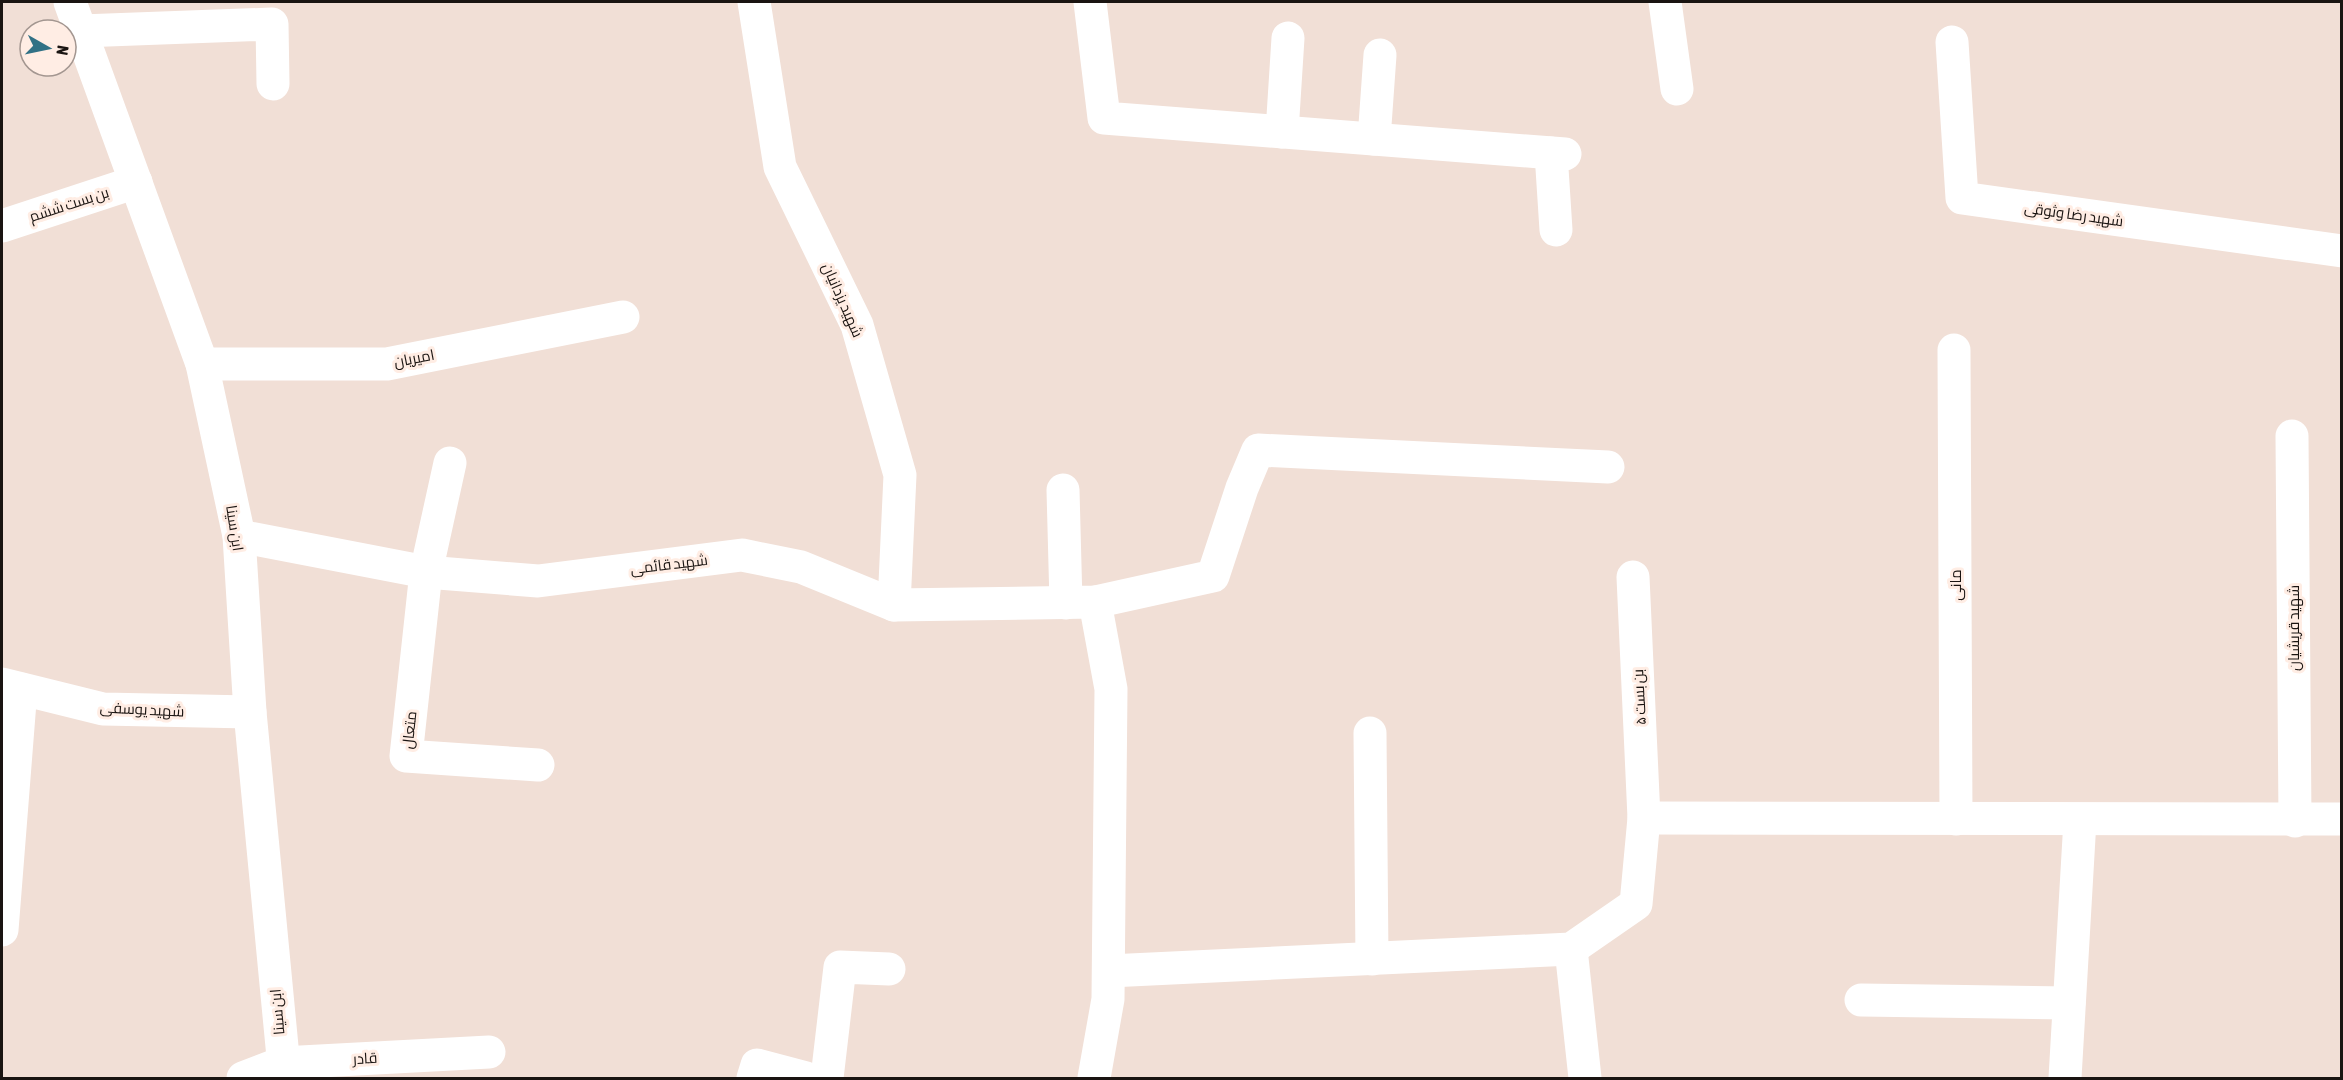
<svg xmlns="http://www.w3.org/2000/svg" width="2343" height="1080" font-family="'Asap Condensed',Cairo,sans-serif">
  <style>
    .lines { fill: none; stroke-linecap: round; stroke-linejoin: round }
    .minor { stroke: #fff; stroke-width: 33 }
    .major { stroke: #fff; stroke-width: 33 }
    .labels { text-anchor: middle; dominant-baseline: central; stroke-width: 6; stroke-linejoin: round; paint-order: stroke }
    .street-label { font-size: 15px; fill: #1a1411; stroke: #ffede4 }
  </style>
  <rect width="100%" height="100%" fill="#f1dfd6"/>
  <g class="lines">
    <g class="minor">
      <path d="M 754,2 L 780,167 L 857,325 L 900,475 L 894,605"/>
      <path d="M 1090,2 L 1104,118 L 1565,154"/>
      <path d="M 1665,2 L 1677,89"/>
      <path d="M 81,31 L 272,24 L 273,84"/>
      <path d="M 1952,42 L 1962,198 L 2342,251"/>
      <path d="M 1282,132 L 1288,38"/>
      <path d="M 1374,139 L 1380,55"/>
      <path d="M 1551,153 L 1556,230"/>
      <path d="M 2,226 L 136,182"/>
      <path d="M 1954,350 L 1956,819"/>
      <path d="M 202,364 L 387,364 L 623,317"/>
      <path d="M 2292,436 L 2295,821"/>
      <path d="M 450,463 L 426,572 L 406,756 L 538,765"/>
      <path d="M 1063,490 L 1066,603"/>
      <path d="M 239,536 L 426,572 L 538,581 L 742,555 L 801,567 L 894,605 L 1095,602 L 1213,576 L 1242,488 L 1258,450 L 1608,467"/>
      <path d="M 2,684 L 103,709 L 250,712"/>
      <path d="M 2,700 L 21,689 L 2,930"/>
      <path d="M 1370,733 L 1372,959"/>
      <path d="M 1644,818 L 2342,819"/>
      <path d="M 1571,949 L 1585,1078"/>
      <path d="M 1109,971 L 1571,949 L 1636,904 L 1644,818 L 1633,577"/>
      <path d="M 1861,1000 L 2069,1003"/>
      <path d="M 243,1078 L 282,1063 L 489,1052"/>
      <path d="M 753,1078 L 757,1065 L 806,1078"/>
      <path d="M 827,1078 L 840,967 L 889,969"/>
      <path d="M 1094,1078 L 1108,999 L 1111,689 L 1095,602"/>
      <path d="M 2065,1078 L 2080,820"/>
    </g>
    <path class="major" d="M 70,2 L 202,364 L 239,536 L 250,712 L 285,1078"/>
  </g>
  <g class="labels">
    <g class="street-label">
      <text transform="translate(69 204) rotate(-18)">بن بست ششم</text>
      <text transform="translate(2074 214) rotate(8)">شهید رضا وثوقی</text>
      <text transform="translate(843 300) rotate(66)">شهید یزدانیان</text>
      <text transform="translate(414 358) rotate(-11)">امیریان</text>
      <text transform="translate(235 528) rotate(81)">ابن سینا</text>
      <text transform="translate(669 564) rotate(-7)">شهید قائمی</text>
      <text transform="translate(1955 585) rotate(-90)">مانی</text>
      <text transform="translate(2293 628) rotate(-90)">شهید قریشیان</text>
      <text transform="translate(1639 697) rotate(-93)">بن بست ۵</text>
      <text transform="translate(142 709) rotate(3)">شهید یوسفی</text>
      <text transform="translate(409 730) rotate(-84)">متعال</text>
      <text transform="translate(277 1012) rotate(-95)">ابن سینا</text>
      <text transform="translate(365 1058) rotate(-3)">قادر</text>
    </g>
  </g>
  <rect width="2343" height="1080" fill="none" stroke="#1a1411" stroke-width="6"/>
  <g transform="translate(48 48) rotate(99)"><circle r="28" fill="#ffede4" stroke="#a39690" stroke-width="1.5"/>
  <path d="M0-4.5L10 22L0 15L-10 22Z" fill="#317185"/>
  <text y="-9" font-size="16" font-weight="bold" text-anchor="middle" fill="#1a1411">N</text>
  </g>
</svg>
